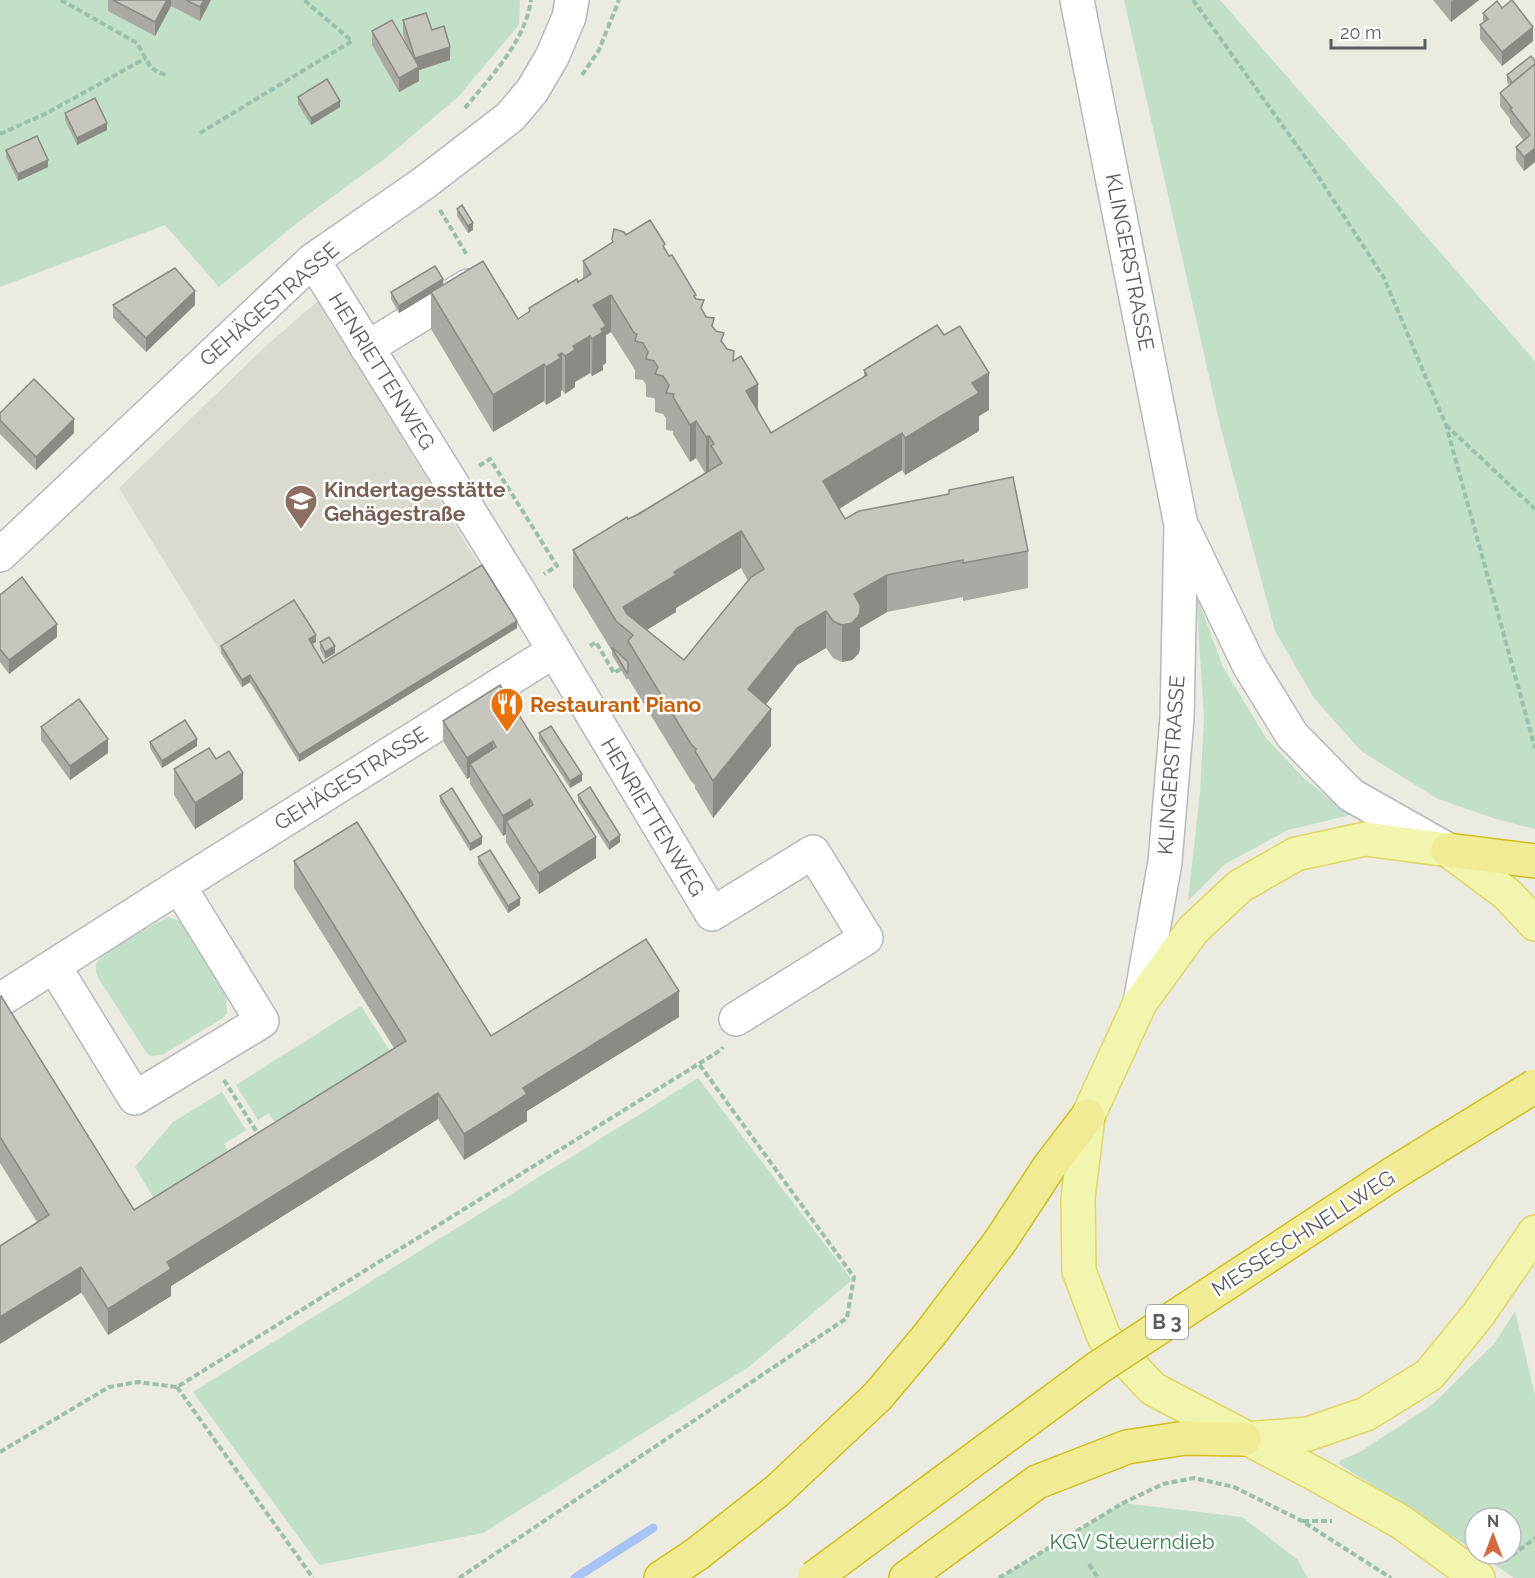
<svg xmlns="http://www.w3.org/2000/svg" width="1535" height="1578" font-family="Raleway,sans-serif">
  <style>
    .education { fill: #dbdad0 }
    .green { fill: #c1e0c7 }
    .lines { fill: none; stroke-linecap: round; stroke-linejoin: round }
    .stream { stroke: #a8c4f4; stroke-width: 9 }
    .minor-casing { stroke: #b7b8bd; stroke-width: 36 }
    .major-casing { stroke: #e0d766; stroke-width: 36 }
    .highway-casing { stroke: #d3bf1a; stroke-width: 36 }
    .path { stroke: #9ac0ad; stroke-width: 4; stroke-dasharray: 6 3; stroke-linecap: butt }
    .minor { stroke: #fff; stroke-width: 33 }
    .major { stroke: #f2f5ad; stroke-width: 33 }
    .highway { stroke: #f0eb94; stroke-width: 33 }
    .highway-bridge-casing { stroke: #d3bf1a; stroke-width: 36; stroke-linecap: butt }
    .highway-bridge { stroke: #f0eb94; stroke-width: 33 }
    .wall { fill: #aaa9a3; fill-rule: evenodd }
    .shaded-wall { fill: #8b8a85 }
    .building { fill: #c6c5be; stroke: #8b8a85; stroke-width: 1.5; fill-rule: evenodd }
    .labels { text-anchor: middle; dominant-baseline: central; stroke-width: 5; stroke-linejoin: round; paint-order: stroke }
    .shield { fill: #fff; stroke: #8c8d90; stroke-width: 1.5 }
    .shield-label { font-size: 20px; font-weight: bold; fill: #5a5c61 }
    .street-label { font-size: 21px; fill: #5a5c61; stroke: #fff }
    .education-label { font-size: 21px; font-weight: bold; fill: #785e54; stroke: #fff; text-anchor: start }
    .food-label { font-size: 21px; font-weight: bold; fill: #c56008; stroke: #fff; text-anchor: start }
    .park-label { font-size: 21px; fill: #3d7c4d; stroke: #fff }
  </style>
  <rect width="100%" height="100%" fill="#ebebe2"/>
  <path class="education" d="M 319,300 L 517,628 L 299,762 L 250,683 L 242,687 L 119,488 L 268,344 Z"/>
  <g class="green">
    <path d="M 0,0 L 520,0 L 519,25 L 458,97 L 387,157 L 302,219 L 219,287 L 165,225 L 0,287 Z"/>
    <path d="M 1124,0 L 1220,0 L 1535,361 L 1535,829 L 1496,819 L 1438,799 L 1361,751 L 1314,698 L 1275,631 L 1220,425 Z"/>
    <path d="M 1196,594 L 1223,667 L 1266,738 L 1305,779 L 1350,815 L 1288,830 L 1225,864 L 1188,901 L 1200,792 L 1204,718 Z"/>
    <path d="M 168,917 L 180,921 L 184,927 L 226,997 L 227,1013 L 223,1018 L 162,1055 L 150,1056 L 146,1052 L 99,979 C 96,973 94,968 98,961 C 104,952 156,923 168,917 Z"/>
    <path d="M 361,1006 L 399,1065 L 284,1137 L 269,1113 L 258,1120 L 236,1085 Z"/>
    <path d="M 698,1078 L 852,1280 L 750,1366 L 483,1533 L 319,1565 L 193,1392 Z"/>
    <path d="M 222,1092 L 246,1130 L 224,1144 L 238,1167 L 163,1213 L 135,1167 L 173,1122 Z"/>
    <path d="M 1515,1311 L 1535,1395 L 1535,1578 L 1514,1578 L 1479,1554 L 1511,1554 L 1511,1518 L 1475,1518 L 1475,1551 L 1339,1464 L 1341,1460 L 1360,1452 L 1433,1404 L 1495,1343 Z"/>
    <path d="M 1123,1503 L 1242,1517 L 1297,1559 L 1308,1578 L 999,1578 Z"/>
  </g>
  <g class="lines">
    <path class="stream" d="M 575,1578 L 653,1528"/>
    <g class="minor-casing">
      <g id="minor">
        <path d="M 1077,0 L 1181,525 L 1177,718 L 1165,862 L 1140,1003"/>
        <path d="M 313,260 L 518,590 L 712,914 L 813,852 L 866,938 L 736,1019"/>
        <path d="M 367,348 L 468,286"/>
        <path d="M 1184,530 L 1249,665 L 1292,735 L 1351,795 L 1448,850"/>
        <path d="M 0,555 L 313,260 L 424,183 L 510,117 L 532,91 L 552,57 L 569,17 L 572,0"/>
        <path d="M 54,966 L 135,1098 L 262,1021 L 179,886"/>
        <path d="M 0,1000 L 179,886 L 554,651"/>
      </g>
    </g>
    <g class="major-casing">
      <g id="major">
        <path d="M 1244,1439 L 1308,1434 L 1366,1414 L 1429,1375 L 1478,1315 L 1535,1232"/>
        <path d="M 1478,1578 L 1401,1522 L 1317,1475 L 1153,1389 L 1104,1337 L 1079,1271 L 1078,1198 L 1088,1116 L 1140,1003 L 1193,930 L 1240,886 L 1296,854 L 1365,839 L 1448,850 L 1507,894 L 1535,924"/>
      </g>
    </g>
    <g class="highway-casing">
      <g id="highway">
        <path d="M 1448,850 L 1535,861"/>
        <path d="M 661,1578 L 697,1554 L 777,1491 L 878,1396 L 930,1334 L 999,1243 L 1049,1167 L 1088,1116"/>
        <path d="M 906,1578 L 1037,1482 L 1127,1447 L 1185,1438 L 1244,1439"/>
      </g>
    </g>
    <g class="path">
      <path d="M 61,0 L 137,43 L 151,68 L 167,76"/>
      <path d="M 1193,0 L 1310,164 L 1384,278 L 1446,425 L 1535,748"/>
      <path d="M 582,75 L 599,50 L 619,0"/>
      <path d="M 465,108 C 491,76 525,42 531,0"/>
      <path d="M 200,133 L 352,41 L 304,0"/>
      <path d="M 0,134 L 47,113 L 146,58"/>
      <path d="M 440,210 L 467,255"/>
      <path d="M 1446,425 L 1535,509"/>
      <path d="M 479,466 L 490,459 L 557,566 L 544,574"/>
      <path d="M 590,646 L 596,642 L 614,673 L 622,668"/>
      <path d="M 224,1080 L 260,1137"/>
      <path d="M 177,1387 L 313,1578"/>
      <path d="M 0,1452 L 109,1387 L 138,1382 L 177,1387 L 721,1050 L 723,1047"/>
      <path d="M 1303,1521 L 1332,1521"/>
      <path d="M 1505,1561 L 1535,1538"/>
      <path d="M 1089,1564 L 1098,1578"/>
      <path d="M 459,1578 L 847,1318 L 854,1277 L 699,1064"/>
      <path d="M 999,1578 L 1123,1503 L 1163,1484 L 1194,1478 L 1234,1487 L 1302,1521 L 1391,1578"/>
    </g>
    <use href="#minor" class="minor"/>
    <use href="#major" class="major"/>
    <use href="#highway" class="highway"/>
    <g class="highway-bridge-casing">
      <path id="highway-bridge" d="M 814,1578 L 1099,1367 L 1394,1173 L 1535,1086"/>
    </g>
    <use href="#highway-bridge" class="highway-bridge"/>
  </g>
  <g class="wall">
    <path d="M 108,0 L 211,0 L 200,21 L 171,6 L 155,36 L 108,11 Z"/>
    <path d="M 1433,0 L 1479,0 L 1451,22 Z"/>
    <path d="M 1502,8 L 1533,41 L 1502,66 L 1480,39 L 1480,25 L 1483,23 L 1483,13 Z"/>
    <path d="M 403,20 L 432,30 L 450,60 L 419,70 L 419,81 L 399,92 L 372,45 L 372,31 L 407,47 L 403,34 Z"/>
    <path d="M 1531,56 L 1535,162 L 1524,171 L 1516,160 L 1516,147 L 1524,141 L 1510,123 L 1510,119 L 1500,106 L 1500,93 L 1509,85 L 1507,82 L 1507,75 Z"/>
    <path d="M 298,97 L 340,107 L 311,125 L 298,104 Z"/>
    <path d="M 65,113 L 107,130 L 77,145 L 65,120 Z"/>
    <path d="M 6,150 L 48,167 L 18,181 L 6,157 Z"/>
    <path d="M 457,209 L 473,230 L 468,233 L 457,216 Z"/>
    <path d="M 626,235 L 665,249 L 734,360 L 758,410 L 771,433 L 864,377 L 864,370 L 989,410 L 979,416 L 979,431 L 905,475 L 902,470 L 839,508 L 845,519 L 949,494 L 949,490 L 1028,551 L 1028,588 L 963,601 L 963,597 L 953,599 L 887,612 L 860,628 L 860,647 L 859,653 L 852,660 L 842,662 L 837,660 L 833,658 L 826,648 L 797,665 L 766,704 L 771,746 L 713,818 L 695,788 L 695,785 L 691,781 L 628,678 L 627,680 L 612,655 L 612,651 L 573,587 L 573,550 L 628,519 L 705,473 L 696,458 L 690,462 L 673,434 L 673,431 L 666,430 L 666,418 L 663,414 L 655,412 L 655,400 L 654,398 L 646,397 L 646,385 L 643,380 L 635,379 L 635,370 L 611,332 L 606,335 L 606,363 L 603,365 L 603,370 L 592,376 L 590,373 L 575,382 L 575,387 L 565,394 L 562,390 L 561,391 L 561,396 L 546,405 L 544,401 L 493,432 L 431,329 L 431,294 L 399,313 L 391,299 L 391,292 L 443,285 L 518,319 L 529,312 L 529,308 L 583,279 L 583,261 L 612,244 L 612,239 ZM 741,568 L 748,581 L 684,660 L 647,630 L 676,612 L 676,608 Z"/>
    <path d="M 113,305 L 195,305 L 146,352 L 113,318 Z"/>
    <path d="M 0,413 L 74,433 L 36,470 L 0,434 Z"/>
    <path d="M 0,595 L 57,637 L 9,674 L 0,662 Z"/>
    <path d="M 517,628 L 299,762 L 250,682 L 242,687 L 221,653 L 221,646 L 316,642 L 312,644 L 323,663 Z"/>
    <path d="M 320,642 L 335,653 L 325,659 L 320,649 Z"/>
    <path d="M 500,685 L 596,858 L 539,894 L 506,842 L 506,834 L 503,836 L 470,784 L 470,777 L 467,779 L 443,741 L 443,721 Z"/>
    <path d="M 41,727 L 108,753 L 70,780 L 41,740 Z"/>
    <path d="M 539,733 L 582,781 L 570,788 L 539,740 Z"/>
    <path d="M 150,742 L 197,746 L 162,768 L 150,748 Z"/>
    <path d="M 174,769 L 243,799 L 195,829 L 174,795 Z"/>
    <path d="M 578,795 L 620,842 L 609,850 L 578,801 Z"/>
    <path d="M 440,796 L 482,844 L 470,851 L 440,802 Z"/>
    <path d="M 478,857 L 520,905 L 508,913 L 478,864 Z"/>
    <path d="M 294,861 L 491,1036 L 679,1017 L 527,1111 L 527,1121 L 464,1160 L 438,1119 L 171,1286 L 171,1296 L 108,1335 L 0,1163 L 0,997 L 134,1210 L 394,1048 L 294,888 Z"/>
  </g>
  <g class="shaded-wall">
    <path d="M 167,0 L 171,0 L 171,6 L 155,36 L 155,22 Z"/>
    <path d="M 204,0 L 211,0 L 200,21 L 200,7 Z"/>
    <path d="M 1453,0 L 1479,0 L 1451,22 L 1451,2 Z"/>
    <path d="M 1533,27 L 1533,41 L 1502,66 L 1502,52 Z"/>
    <path d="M 450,47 L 450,60 L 419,70 L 419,81 L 399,92 L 399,78 L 415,70 L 415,58 Z"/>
    <path d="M 340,101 L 340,107 L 311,125 L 311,118 Z"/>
    <path d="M 107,123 L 107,130 L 77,145 L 77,138 Z"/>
    <path d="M 1535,148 L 1535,162 L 1524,171 L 1524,157 Z"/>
    <path d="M 48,160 L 48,167 L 18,181 L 18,174 Z"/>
    <path d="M 473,223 L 473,230 L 468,233 L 468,226 Z"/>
    <path d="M 443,279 L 443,286 L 399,313 L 399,306 Z"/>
    <path d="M 195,291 L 195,305 L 146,352 L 146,338 Z"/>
    <path d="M 611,295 L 611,332 L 606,335 L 606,363 L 603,365 L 603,370 L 592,376 L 593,305 Z"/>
    <path d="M 590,336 L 590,373 L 575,382 L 575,387 L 565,394 L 565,356 L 573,346 Z"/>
    <path d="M 562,353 L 562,390 L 561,391 L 561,396 L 546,405 L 546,367 L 558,355 Z"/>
    <path d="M 544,364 L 544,401 L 493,432 L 493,395 Z"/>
    <path d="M 989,373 L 989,410 L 979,416 L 979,431 L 905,475 L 905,438 L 972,383 Z"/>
    <path d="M 758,384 L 758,421 L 746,391 Z"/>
    <path d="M 74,419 L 74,433 L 36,470 L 36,457 Z"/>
    <path d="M 696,421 L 696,458 L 690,462 L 690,425 Z"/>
    <path d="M 902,433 L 902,470 L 823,519 L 823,481 Z"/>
    <path d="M 709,436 L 709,473 L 706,475 L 706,437 Z"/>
    <path d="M 741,531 L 741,568 L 676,608 L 676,612 L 633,638 L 633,635 L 623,607 L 674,572 Z"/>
    <path d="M 887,575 L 887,612 L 860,628 L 860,647 L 859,653 L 852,660 L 842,662 L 842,625 L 854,594 Z"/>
    <path d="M 826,611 L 826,648 L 797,665 L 748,727 L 748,689 L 797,628 Z"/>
    <path d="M 517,621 L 517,628 L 299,762 L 299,755 Z"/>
    <path d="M 57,624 L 57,637 L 9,674 L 9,660 Z"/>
    <path d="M 316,635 L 316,642 L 309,646 L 309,639 Z"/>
    <path d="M 335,646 L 335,653 L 325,659 L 325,652 Z"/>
    <path d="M 250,675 L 250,682 L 242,687 L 242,680 Z"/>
    <path d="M 771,709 L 771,746 L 713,818 L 713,781 Z"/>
    <path d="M 108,739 L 108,753 L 70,780 L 70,766 Z"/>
    <path d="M 197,739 L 197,746 L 162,768 L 162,761 Z"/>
    <path d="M 493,741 L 493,762 L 470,764 L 470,777 L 467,779 L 467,758 Z"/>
    <path d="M 243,773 L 243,799 L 195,829 L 195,803 Z"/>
    <path d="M 582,774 L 582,781 L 570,788 L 570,781 Z"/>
    <path d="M 530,799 L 530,819 L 506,821 L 506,834 L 503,836 L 503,816 Z"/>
    <path d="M 620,835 L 620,842 L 609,850 L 609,843 Z"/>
    <path d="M 482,837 L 482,844 L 470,851 L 470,844 Z"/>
    <path d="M 596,837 L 596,858 L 539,894 L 539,873 Z"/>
    <path d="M 520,898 L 520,905 L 508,913 L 508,906 Z"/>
    <path d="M 679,991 L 679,1017 L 527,1111 L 527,1121 L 464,1160 L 464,1134 L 523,1088 Z"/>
    <path d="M 438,1093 L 438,1119 L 171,1286 L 171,1296 L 108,1335 L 108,1309 L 167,1262 Z"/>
    <path d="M 81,1267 L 81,1293 L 0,1344 L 0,1317 Z"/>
  </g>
  <g class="building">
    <path d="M 113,0 L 167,0 L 155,22 Z"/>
    <path d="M 186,0 L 204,0 L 200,7 Z"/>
    <path d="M 1512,0 L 1533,27 L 1502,52 L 1480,25 L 1488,19 L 1483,13 L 1497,1 L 1502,8 Z"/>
    <path d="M 426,13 L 432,30 L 444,26 L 450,47 L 415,58 L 403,20 Z"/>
    <path d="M 392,20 L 419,67 L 399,78 L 372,31 Z"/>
    <path d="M 1531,56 L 1535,61 L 1535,64 L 1512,83 L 1507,75 Z"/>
    <path d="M 1535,64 L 1535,148 L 1524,157 L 1516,147 L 1530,135 L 1510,109 L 1512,108 L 1500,93 Z"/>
    <path d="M 327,79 L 340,101 L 311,118 L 298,97 Z"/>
    <path d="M 95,98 L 107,123 L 77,138 L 65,113 Z"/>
    <path d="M 37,136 L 48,160 L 18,174 L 6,150 Z"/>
    <path d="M 462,205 L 473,223 L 468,226 L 457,209 Z"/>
    <path d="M 650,220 L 665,244 L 663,246 L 669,256 L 672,255 L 696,295 L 694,296 L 696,299 L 704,300 L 701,308 L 706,317 L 714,318 L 712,326 L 716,331 L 724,333 L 721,341 L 727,349 L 734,351 L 733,361 L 741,356 L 758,384 L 746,391 L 771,433 L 867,375 L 864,370 L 937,325 L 944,335 L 960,326 L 989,373 L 972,383 L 979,393 L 905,438 L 902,433 L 823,481 L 845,519 L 859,511 L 939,496 L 949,494 L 949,490 L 1013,477 L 1028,551 L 963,563 L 963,560 L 953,562 L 887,575 L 854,594 L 860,605 L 860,610 L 859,615 L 852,623 L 842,625 L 837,623 L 833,621 L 826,611 L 797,628 L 748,689 L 771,709 L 713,781 L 695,751 L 696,749 L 691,744 L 628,641 L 633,635 L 616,621 L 573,550 L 627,517 L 628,519 L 639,514 L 722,463 L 711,446 L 714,444 L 709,436 L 706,437 L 696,421 L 690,425 L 673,397 L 674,394 L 666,393 L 669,385 L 663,376 L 655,374 L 658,367 L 654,361 L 646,359 L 648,352 L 643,343 L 635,341 L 637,334 L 634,333 L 611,295 L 593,305 L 606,326 L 601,329 L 603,332 L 592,339 L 590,336 L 573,346 L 575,350 L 565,356 L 562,353 L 558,355 L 561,358 L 546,367 L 544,364 L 493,395 L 431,292 L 483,261 L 518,319 L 530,311 L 529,308 L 577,279 L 578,282 L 591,274 L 583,261 L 613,242 L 612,239 L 614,229 L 624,232 L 626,235 ZM 741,531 L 764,569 L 751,577 L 684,660 L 627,614 L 623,607 L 676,575 L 674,572 Z"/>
    <path d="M 435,266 L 443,279 L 399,306 L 391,292 Z"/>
    <path d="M 175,268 L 195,291 L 146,338 L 113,305 Z"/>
    <path d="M 34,379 L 74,419 L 36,457 L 0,420 L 0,413 Z"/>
    <path d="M 482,565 L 517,621 L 299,755 L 250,675 L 242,680 L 221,646 L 294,600 L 316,635 L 309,639 L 323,663 Z"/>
    <path d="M 22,577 L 57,624 L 9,660 L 0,649 L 0,595 Z"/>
    <path d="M 329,637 L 335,646 L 325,652 L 320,642 Z"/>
    <path d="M 612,648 L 613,648 L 628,662 L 628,672 L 627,673 Z"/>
    <path d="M 500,685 L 596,837 L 539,873 L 506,821 L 533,805 L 530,799 L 503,816 L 470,764 L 496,747 L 493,741 L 467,758 L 443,721 Z"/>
    <path d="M 79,699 L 108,739 L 70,766 L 41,727 Z"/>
    <path d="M 185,720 L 197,739 L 162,761 L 150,742 Z"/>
    <path d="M 551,726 L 582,774 L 570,781 L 539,733 Z"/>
    <path d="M 209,748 L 216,759 L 229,751 L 243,773 L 195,803 L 174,769 Z"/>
    <path d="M 590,787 L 620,835 L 609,843 L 578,795 Z"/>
    <path d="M 452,788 L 482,837 L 470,844 L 440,796 Z"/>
    <path d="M 357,822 L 491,1036 L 646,939 L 679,991 L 523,1088 L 527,1094 L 464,1134 L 438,1093 L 167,1262 L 171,1269 L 108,1309 L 81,1267 L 0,1317 L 0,1246 L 49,1215 L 0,1137 L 0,997 L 1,996 L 134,1210 L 406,1041 L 294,861 Z"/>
    <path d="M 490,850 L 520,898 L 508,906 L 478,857 Z"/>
  </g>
  <defs>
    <g id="school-pin" transform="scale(1.725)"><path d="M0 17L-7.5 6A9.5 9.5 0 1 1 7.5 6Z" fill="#8d6e63" stroke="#fff"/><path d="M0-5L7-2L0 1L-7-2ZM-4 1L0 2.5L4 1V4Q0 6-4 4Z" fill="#fff"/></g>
    <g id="restaurant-pin" transform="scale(1.725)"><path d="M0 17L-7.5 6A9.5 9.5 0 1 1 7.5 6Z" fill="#e8710a" stroke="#fff"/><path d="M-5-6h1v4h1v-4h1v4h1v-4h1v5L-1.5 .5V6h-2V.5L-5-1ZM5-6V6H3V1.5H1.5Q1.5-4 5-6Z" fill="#fff"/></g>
  </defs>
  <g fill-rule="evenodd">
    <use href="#school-pin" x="301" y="501"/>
    <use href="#restaurant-pin" x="507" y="704"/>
  </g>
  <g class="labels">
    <rect class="shield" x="1146" y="1305" width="42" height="34" rx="4.5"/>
    <g class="shield-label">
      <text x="1167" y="1322">B 3</text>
    </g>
    <g class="street-label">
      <text transform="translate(1130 262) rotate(79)">KLINGERSTRASSE</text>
      <text transform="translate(269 304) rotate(-41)">GEHÄGESTRASSE</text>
      <text transform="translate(382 371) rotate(58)">HENRIETTENWEG</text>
      <text transform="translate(1171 765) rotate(-86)">KLINGERSTRASSE</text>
      <text transform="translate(351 778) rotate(-32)">GEHÄGESTRASSE</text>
      <text transform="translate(653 817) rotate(59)">HENRIETTENWEG</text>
      <text transform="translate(1303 1233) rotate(-33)">MESSESCHNELLWEG</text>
    </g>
    <g class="education-label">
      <text x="324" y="489">Kindertagesstätte<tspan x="324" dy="24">Gehägestraße</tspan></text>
    </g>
    <g class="food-label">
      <text x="530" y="704">Restaurant Piano</text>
    </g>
    <g class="park-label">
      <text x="1132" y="1541">KGV Steuerndieb</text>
    </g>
  </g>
  <g transform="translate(1493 1536)"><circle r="28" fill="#ffffff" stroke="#bdbec0" stroke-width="1.5"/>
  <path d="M0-4.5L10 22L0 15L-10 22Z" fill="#d4693f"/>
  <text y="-9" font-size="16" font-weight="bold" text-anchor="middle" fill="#5a5c61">N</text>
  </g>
  <path d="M1331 39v9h94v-9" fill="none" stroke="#5a5c61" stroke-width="3"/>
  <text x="1340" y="39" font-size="18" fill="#5a5c61" stroke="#ffffff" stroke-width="4.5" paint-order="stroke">20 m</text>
</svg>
